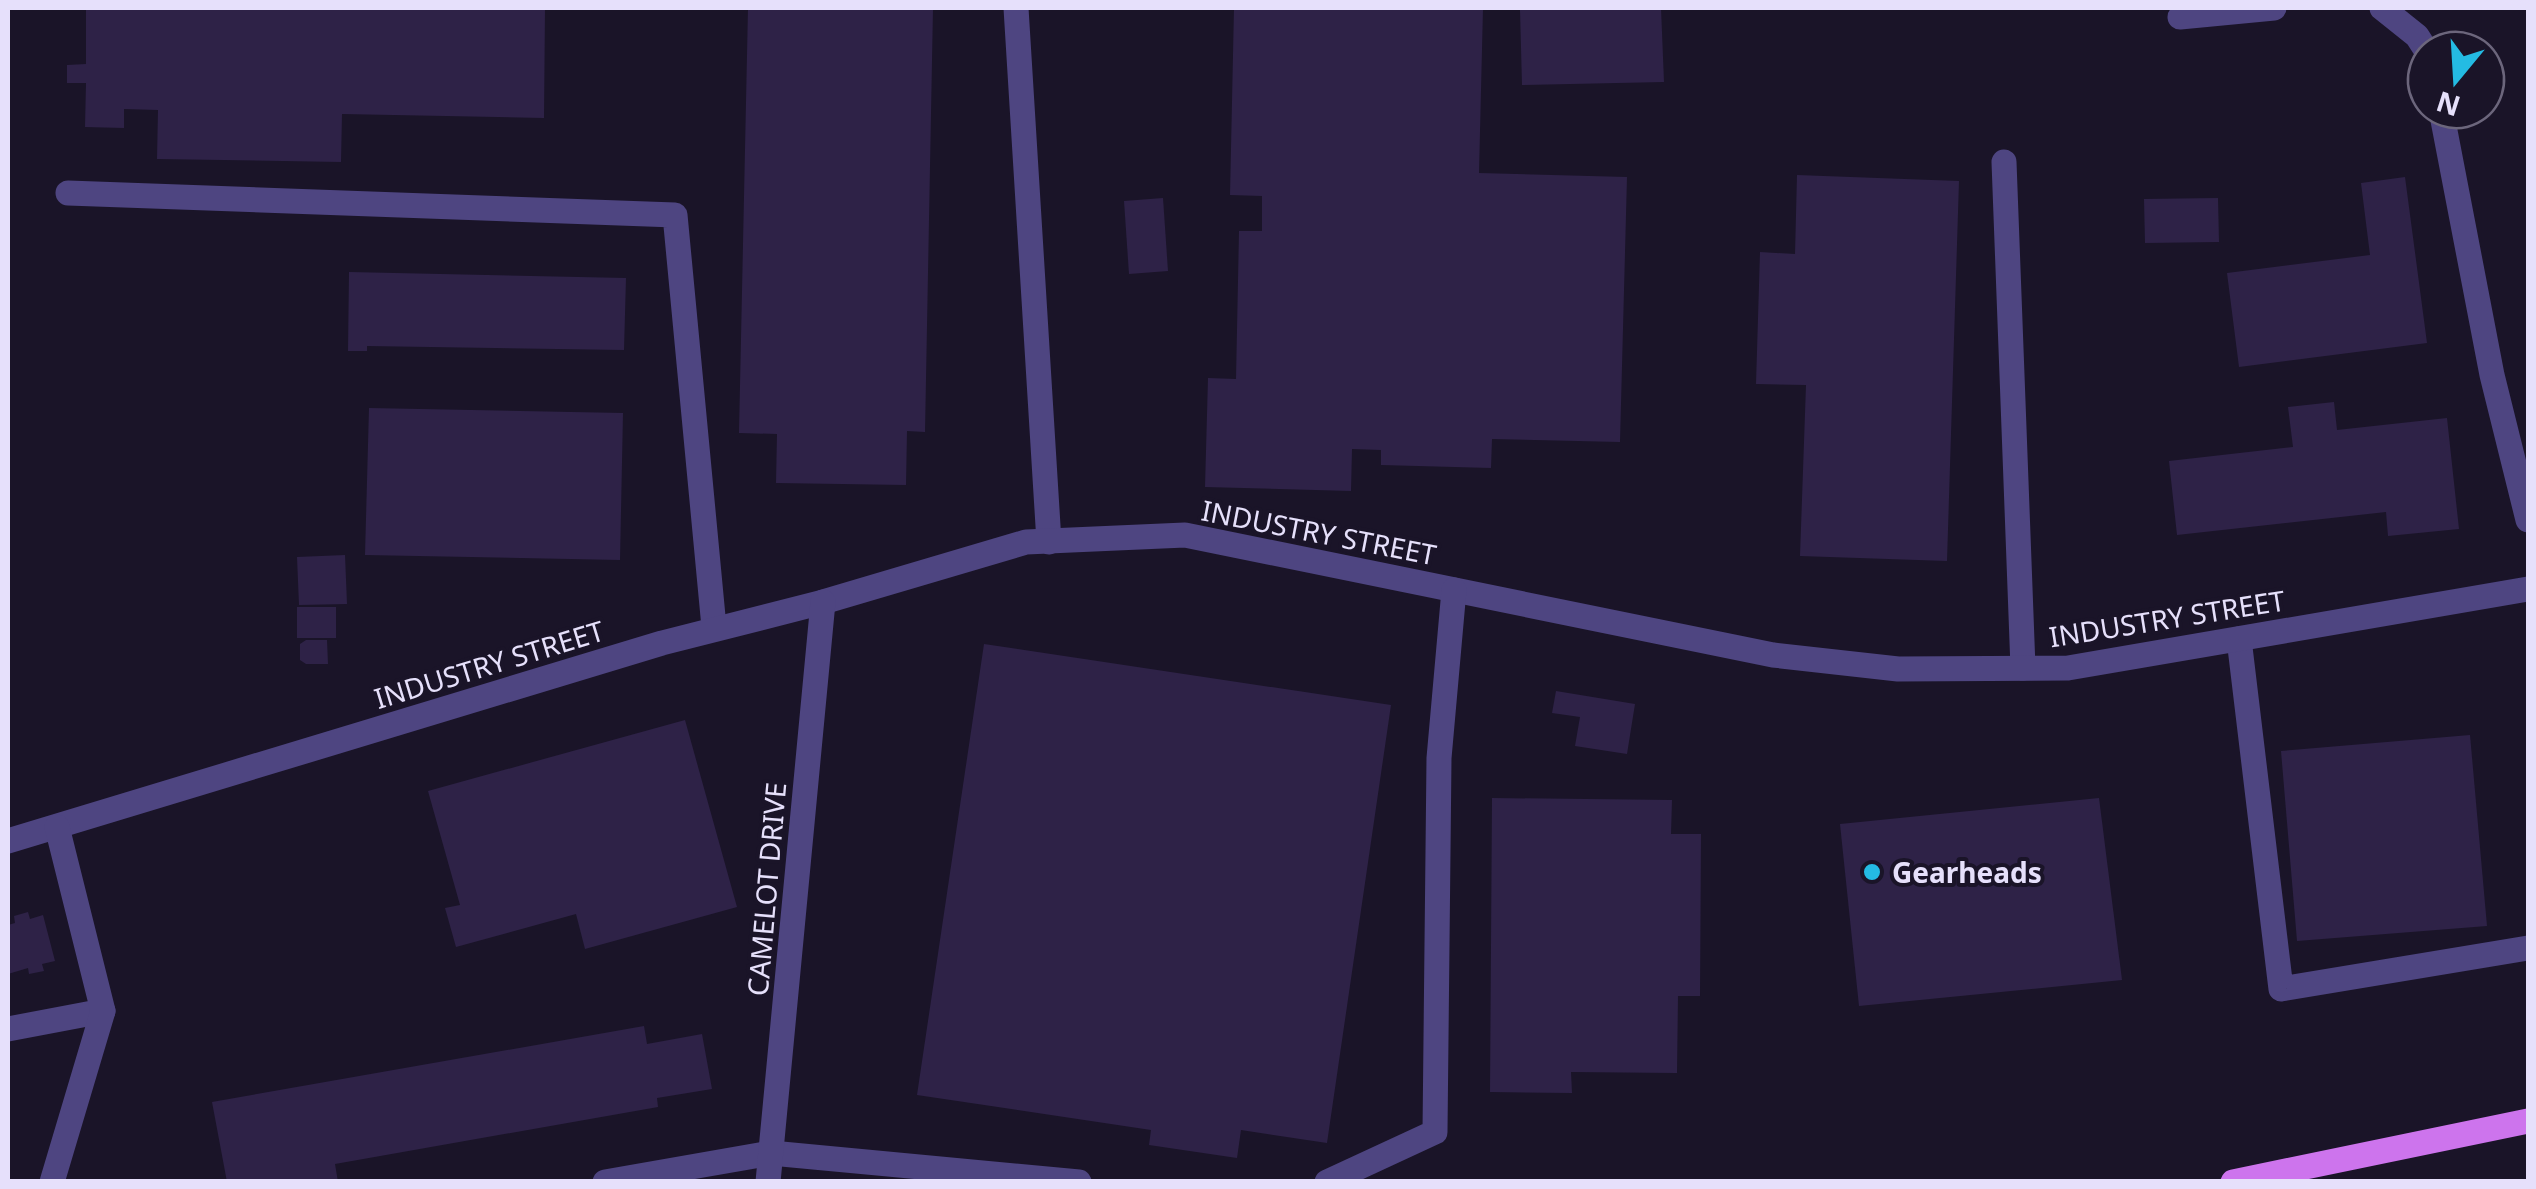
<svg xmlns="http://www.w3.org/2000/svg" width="2536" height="1189" font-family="'Noto Sans',sans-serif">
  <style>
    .building { fill: #2e2247 }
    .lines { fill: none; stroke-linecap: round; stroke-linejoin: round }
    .minor { stroke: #4e4581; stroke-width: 25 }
    .major { stroke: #cd74ed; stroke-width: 25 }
    .poi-dot { fill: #24bbe3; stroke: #1a1428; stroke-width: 4 }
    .labels { text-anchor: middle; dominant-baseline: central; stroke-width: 8; stroke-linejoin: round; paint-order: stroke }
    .street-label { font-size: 28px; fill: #e6e0fb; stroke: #1a1428 }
    .poi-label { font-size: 28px; font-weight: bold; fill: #e6e0fb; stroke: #1a1428; text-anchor: start }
  </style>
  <rect width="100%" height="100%" fill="#1a1428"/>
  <g class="building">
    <path d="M 86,8 L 545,8 L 544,118 L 342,114 L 341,162 L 157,159 L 158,110 L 124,109 L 124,128 L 85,127 L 86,83 L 67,83 L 67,65 L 86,64 Z"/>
    <path d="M 748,8 L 933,8 L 925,432 L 907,431 L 906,485 L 776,483 L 777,434 L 739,433 Z"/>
    <path d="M 1234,8 L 1483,8 L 1479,173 L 1627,177 L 1620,442 L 1492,439 L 1491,468 L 1381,465 L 1381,450 L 1352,449 L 1351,491 L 1205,487 L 1208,378 L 1236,379 L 1239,231 L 1262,231 L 1262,196 L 1230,195 Z"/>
    <path d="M 1661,8 L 1664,82 L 1522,85 L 1520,10 Z"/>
    <path d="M 1797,175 L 1959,181 L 1947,561 L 1800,556 L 1806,385 L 1756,384 L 1760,252 L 1795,254 Z"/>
    <path d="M 2405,177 L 2427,343 L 2239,367 L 2227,273 L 2370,255 L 2361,183 Z"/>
    <path d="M 1163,198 L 1168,271 L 1129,274 L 1124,201 Z"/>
    <path d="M 2218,198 L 2219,242 L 2145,243 L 2144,199 Z"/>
    <path d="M 349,272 L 626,278 L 624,350 L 367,346 L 367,351 L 348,351 Z"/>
    <path d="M 2334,402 L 2337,430 L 2447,418 L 2459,529 L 2388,536 L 2386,512 L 2177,535 L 2169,461 L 2293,447 L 2288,407 Z"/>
    <path d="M 369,408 L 623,413 L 620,560 L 365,555 Z"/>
    <path d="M 345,555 L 347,604 L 299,605 L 297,557 Z"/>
    <rect x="297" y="607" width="39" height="31"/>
    <path d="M 306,640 L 327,640 L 328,664 L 306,664 L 300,660 L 300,644 Z"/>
    <path d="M 984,644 L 1391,705 L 1327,1143 L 1241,1130 L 1237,1158 L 1149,1145 L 1151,1130 L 917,1095 Z"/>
    <path d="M 1556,691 L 1635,704 L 1627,754 L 1575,746 L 1580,717 L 1552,713 Z"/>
    <path d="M 685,720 L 737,907 L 585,949 L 576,914 L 456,947 L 445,908 L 460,905 L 428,791 Z"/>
    <path d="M 2470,735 L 2487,926 L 2297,941 L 2281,751 Z"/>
    <path d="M 1492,798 L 1672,800 L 1671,834 L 1701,834 L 1700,996 L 1678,996 L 1677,1073 L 1571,1072 L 1572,1093 L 1490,1092 Z"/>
    <path d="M 2099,798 L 2122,980 L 1859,1006 L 1840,824 Z"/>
    <path d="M 28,912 L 30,919 L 43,915 L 55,961 L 42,964 L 44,971 L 29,974 L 28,968 L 8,974 L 8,925 L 15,923 L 14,916 Z"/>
    <path d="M 644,1026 L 647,1044 L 702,1034 L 712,1089 L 657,1098 L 658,1107 L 335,1164 L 338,1182 L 227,1182 L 212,1102 Z"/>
  </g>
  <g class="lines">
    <g class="minor">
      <path d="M 1016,8 L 1049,542"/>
      <path d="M 2382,8 L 2417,36 L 2426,50"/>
      <path d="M 2180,17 L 2274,8"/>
      <path d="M 2441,110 L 2492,375 L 2528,520"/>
      <path d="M 2004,162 L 2023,668"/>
      <path d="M 68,193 L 675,215 L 714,627"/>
      <path d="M 2239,639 L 2281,989 L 2528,948"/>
      <path d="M 8,841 L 662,643 L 823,602 L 1026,542 L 1185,535 L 1773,655 L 1898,669 L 2068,668 L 2528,589"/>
      <path d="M 8,1029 L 103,1011"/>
      <path d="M 52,1182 L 103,1011 L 57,827"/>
      <path d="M 605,1182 L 771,1153 L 1079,1182"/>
      <path d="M 768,1182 L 823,602"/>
      <path d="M 1327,1182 L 1435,1132 L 1439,758 L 1454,590"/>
    </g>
    <path class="major" d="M 2233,1182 L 2528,1121"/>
  </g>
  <circle class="poi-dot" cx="1872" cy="872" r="10"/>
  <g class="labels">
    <g class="street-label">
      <text transform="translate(1319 532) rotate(11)">INDUSTRY STREET</text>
      <text transform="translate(2167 618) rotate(-9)">INDUSTRY STREET</text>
      <text transform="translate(489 664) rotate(-17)">INDUSTRY STREET</text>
      <text transform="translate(766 889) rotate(-85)">CAMELOT DRIVE</text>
    </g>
    <g class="poi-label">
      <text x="1892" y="872">Gearheads</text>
    </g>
  </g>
  <rect width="2536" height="1189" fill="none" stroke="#e6e0fb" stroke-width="20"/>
  <g transform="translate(2456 80) rotate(198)"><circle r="48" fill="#1a1428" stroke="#6c667c" stroke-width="2.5"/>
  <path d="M0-8L18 38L0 25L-18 38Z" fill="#24bbe3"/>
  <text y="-15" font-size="28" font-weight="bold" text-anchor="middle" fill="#e6e0fb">N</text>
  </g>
</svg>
